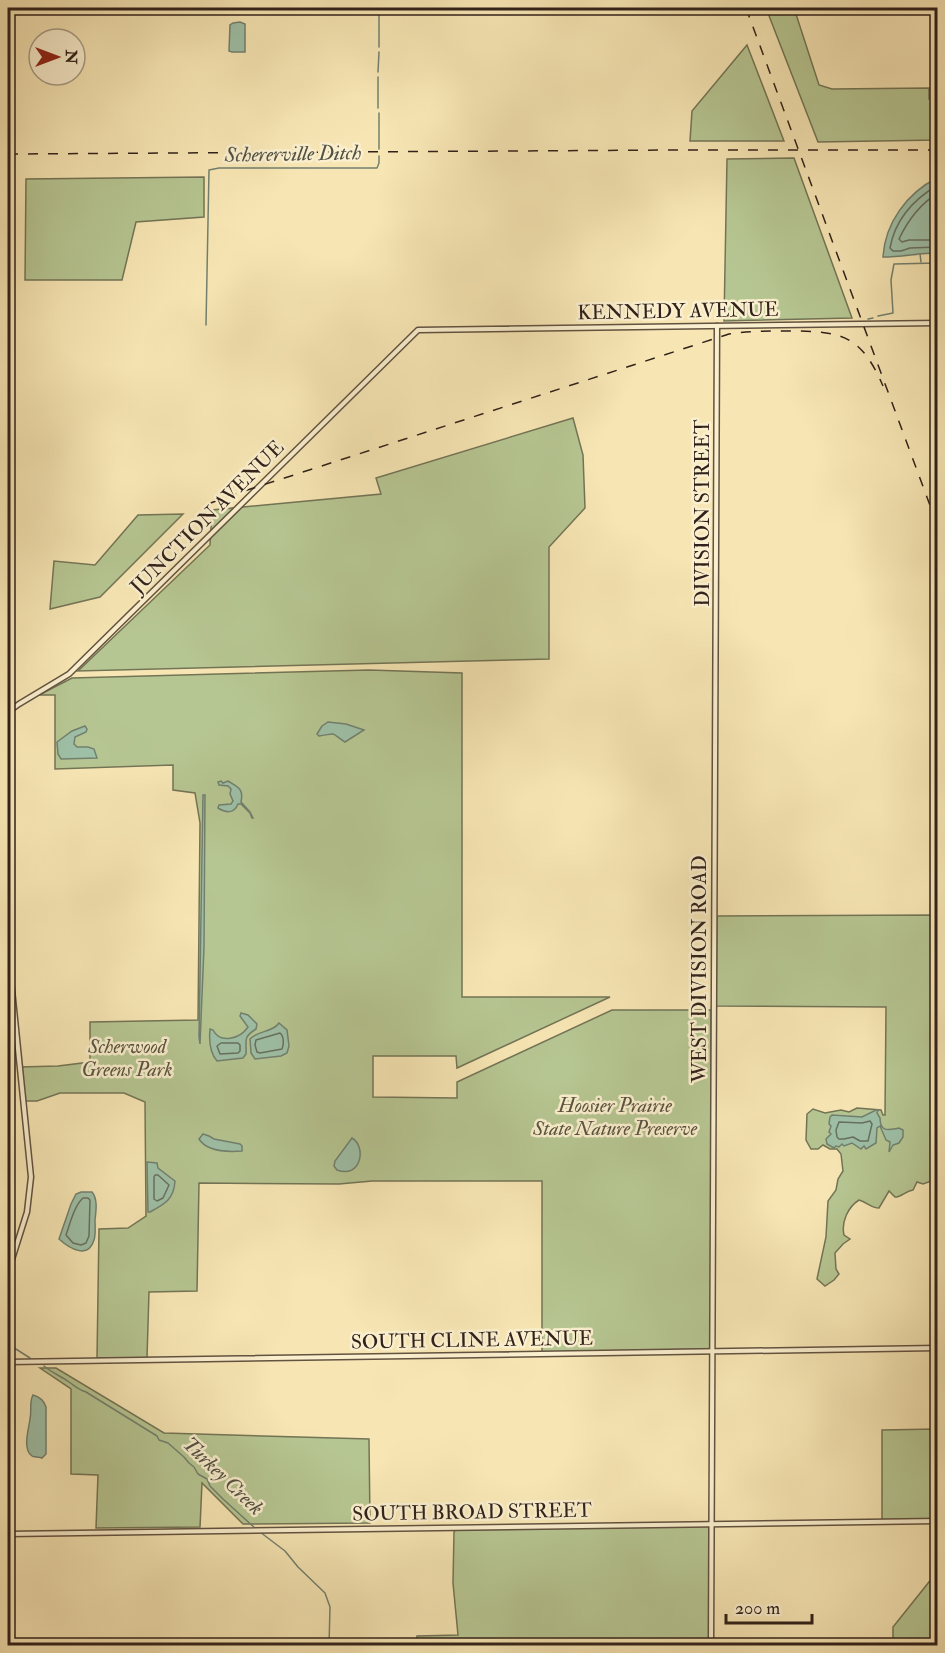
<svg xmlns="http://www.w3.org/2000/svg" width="945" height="1653" font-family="'IM FELL Double Pica',serif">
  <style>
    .green { fill: #b6c692; stroke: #737456; stroke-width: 1.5 }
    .water { fill: #9ec0a7; stroke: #72806f; stroke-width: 1.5 }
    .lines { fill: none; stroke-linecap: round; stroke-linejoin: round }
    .shore { stroke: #677060; stroke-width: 1.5 }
    .stream { stroke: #72806f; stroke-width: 1.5 }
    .tertiary-casing { stroke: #625240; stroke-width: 7 }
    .tertiary { stroke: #faefce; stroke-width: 4 }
    .rail { stroke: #30211a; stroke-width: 1.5; stroke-dasharray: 10 10; stroke-linecap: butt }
    .labels { text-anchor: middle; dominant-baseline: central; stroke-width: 5; stroke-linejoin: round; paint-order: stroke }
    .street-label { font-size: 20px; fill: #30211a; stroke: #faefce }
    .park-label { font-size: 20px; font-style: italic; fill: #58533e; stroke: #faefce }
    .water-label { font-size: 21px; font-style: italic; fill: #515144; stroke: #faefce }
  </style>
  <rect width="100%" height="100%" fill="#f7e6b4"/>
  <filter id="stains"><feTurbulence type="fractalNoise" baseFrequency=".00333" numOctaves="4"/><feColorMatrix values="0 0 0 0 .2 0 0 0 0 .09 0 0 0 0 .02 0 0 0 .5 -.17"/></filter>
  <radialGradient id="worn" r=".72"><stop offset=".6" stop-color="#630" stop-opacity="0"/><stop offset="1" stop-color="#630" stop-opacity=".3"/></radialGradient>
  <g class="green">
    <path d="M 766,8 L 794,8 L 819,85 L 832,89 L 929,88 L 929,99 L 937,99 L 937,140 L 818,142 Z"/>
    <path d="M 747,45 L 784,141 L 690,141 L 692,111 Z"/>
    <path d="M 794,158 L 852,318 L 724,321 L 727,159 Z"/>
    <path d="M 204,177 L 204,217 L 136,222 L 122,280 L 25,280 L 26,179 Z"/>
    <path d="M 573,418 L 583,455 L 585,508 L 549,547 L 549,659 L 78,671 L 210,545 L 212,510 L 381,494 L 376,478 Z"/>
    <path d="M 183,514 L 100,597 L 50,609 L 54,561 L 95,565 L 138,515 Z"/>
    <path d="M 369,670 L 462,673 L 462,997 L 610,997 L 457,1068 L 456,1056 L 373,1056 L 373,1097 L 457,1098 L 457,1082 L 612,1010 L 711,1010 L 711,1105 L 713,1106 L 710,1349 L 542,1352 L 542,1181 L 372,1181 L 339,1184 L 199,1183 L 197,1291 L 149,1292 L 147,1358 L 97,1358 L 99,1229 L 128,1228 L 146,1216 L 145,1102 L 124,1093 L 60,1093 L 37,1101 L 24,1101 L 20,1067 L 58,1066 L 90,1062 L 90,1022 L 198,1020 L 200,823 L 195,793 L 173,790 L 173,765 L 55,769 L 55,695 L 39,695 L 72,678 Z"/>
    <path d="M 937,915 L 937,1179 L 923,1184 L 917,1182 L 913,1190 C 905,1191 902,1197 895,1197 L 889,1191 L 879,1208 C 871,1208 867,1202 859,1200 C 848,1207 841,1222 844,1235 L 850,1239 L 843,1244 L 835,1253 L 836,1269 L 839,1274 L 834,1280 L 825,1286 L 817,1279 L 826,1237 L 828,1201 L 836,1190 L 838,1179 L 843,1171 L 841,1154 L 837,1149 L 830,1149 L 823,1145 L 818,1149 L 811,1149 L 806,1140 L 807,1114 L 813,1109 L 825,1113 L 841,1110 L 849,1112 L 857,1108 L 881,1110 L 883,1115 L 885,1115 L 886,1007 L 716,1006 L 717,916 Z"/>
    <path d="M 40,1368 L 56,1368 L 164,1433 L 369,1439 L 370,1523 L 243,1524 L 202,1483 L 200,1527 L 96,1528 L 98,1475 L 71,1474 L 71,1389 Z"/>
    <path d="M 937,1429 L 937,1520 L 882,1521 L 882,1430 Z"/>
    <path d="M 712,1523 L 711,1645 L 416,1646 L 417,1636 L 458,1635 L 453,1583 L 454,1532 L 456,1529 Z"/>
    <path d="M 937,1572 L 937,1645 L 893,1645 L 893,1627 Z"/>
  </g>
  <g class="water">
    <path d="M 233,23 L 240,22 L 245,24 L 245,52 L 232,52 L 229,51 L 230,25 Z"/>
    <path d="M 937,178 L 937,253 C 919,253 902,257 883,257 C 885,223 907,193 937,178 Z"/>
    <path d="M 328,722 L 346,724 L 364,730 L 345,742 C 329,732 339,733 319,736 L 317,734 L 322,726 Z"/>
    <path d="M 85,726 L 87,729 L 86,732 L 75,737 L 74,744 L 77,747 L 88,747 L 94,749 L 97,758 L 61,759 L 58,754 L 57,742 L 72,731 Z"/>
    <path d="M 221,781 L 223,783 L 228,781 C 238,787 244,789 241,802 L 250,812 L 253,818 L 252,818 L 250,813 L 241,804 L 238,804 C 234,814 226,813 218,808 L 219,805 L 231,804 L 233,801 L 230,794 L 231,789 L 228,786 L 219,785 L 218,782 Z"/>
    <path d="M 203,795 L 205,795 L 204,947 L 200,1044 L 199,1037 Z"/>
    <path d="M 241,1013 L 248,1015 L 257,1024 L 256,1029 C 242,1038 247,1040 246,1054 L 243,1058 L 217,1061 C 210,1053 209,1039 210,1029 L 213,1030 C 220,1044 240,1039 248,1027 L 240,1016 Z"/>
    <path d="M 279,1023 L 287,1030 L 289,1046 L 287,1053 L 281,1056 L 255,1059 L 251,1053 L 250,1039 C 258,1030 272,1033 279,1023 Z"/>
    <path d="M 876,1110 L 878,1110 L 877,1113 L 880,1118 C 880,1133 889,1130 899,1128 L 903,1130 L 903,1137 L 899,1143 L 893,1145 L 889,1152 L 890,1142 L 886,1140 L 880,1126 L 877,1128 L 876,1143 L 866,1149 L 864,1146 L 861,1149 L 852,1143 L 844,1146 L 842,1144 L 839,1147 L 836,1146 L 834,1148 L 827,1144 L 826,1139 L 831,1134 L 829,1132 L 831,1126 L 829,1124 L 830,1117 L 832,1115 L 862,1117 Z"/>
    <path d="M 203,1134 L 209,1136 L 214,1139 L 240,1144 L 242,1146 L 242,1151 C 229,1152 207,1152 199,1139 Z"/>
    <path d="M 352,1138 C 367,1147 361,1179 337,1170 L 334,1166 L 335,1161 Z"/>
    <path d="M 147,1162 L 157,1163 L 158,1168 L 175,1181 C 174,1199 165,1204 150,1212 L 148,1212 Z"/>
    <path d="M 81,1192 L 92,1192 C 98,1199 96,1211 95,1220 C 95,1227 96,1234 94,1240 C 88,1260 69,1248 59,1239 L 71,1204 L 76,1194 Z"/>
    <path d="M 33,1395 C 40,1397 44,1400 46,1407 L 46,1454 L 42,1458 C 40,1457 33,1457 32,1456 C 22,1449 29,1428 30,1419 C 32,1410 29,1402 33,1395 Z"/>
  </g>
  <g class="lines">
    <g class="shore">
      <path d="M 938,185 C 914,199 895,220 890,248 L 893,251 L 901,251 L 910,248 L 938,247"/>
      <path d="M 938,193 C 920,204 908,220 899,239 L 902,242 L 909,240 L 938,240"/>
      <path d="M 280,1033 C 284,1036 284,1044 282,1049 L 260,1053 L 257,1052 L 255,1045 L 256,1040 Z"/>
      <path d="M 221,1043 L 238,1043 L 240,1045 L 240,1051 L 238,1053 L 220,1054 L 217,1046 Z"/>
      <path d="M 870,1121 L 872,1124 L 868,1141 L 860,1141 L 853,1137 L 844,1139 L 839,1139 L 837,1137 L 836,1130 L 839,1122 L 862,1123 Z"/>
      <path d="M 155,1175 L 158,1175 L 169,1185 L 163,1198 L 157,1201 L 154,1199 L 154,1177 Z"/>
      <path d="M 83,1198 L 88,1198 L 90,1200 L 89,1236 L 86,1243 L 81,1245 L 73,1243 L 66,1235 C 70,1224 74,1206 83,1198 Z"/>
    </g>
    <g class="stream">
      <path d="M 379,47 L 379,13"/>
      <path d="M 378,72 L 379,52"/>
      <path d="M 378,77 L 378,108"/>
      <path d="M 379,113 L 379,149"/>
      <path d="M 920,254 L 921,262"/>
      <path d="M 878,316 L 893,313 L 891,280 L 894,264 L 938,263"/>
      <path d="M 868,319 L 873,318"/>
      <path d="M 206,325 L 209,170 L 219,168 L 377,168 L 379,163 L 379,156"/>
      <path d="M 8,1344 L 30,1358"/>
      <path d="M 44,1366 C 52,1373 61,1376 69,1382 C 75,1386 79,1390 86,1392 L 157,1436 L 159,1440 L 168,1443 L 184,1457 L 189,1463 L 194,1467 L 198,1474 L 207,1479 L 210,1486 L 223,1499 L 256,1529"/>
      <path d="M 260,1532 L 285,1551 L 298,1567 L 325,1593 L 330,1607 L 329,1646"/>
    </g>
    <g class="tertiary-casing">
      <g id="tertiary">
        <path d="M 8,712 L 19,704 L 69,674 L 418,330 L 938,323"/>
        <path d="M 8,950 L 31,1177 L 27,1212 L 8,1272"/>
        <path d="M 8,1362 L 938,1348"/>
        <path d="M 8,1534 L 938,1521"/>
        <path d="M 8,1615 L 10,1646"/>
        <path d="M 711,1646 L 717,326"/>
      </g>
    </g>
    <use href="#tertiary" class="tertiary"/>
    <g class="rail">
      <path d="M 746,8 L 938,527"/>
      <path d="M 8,154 L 676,150 L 938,150"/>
      <path d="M 208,504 L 232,495 L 729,334 C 749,331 769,331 789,331 C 842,331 861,335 883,386"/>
    </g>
  </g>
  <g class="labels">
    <g class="street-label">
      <text transform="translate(678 311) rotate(-1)">KENNEDY AVENUE</text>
      <text transform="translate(702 513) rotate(-90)">DIVISION STREET</text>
      <text transform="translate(207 517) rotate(-45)">JUNCTION AVENUE</text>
      <text transform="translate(699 969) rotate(-90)">WEST DIVISION ROAD</text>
      <text transform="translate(472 1340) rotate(-1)">SOUTH CLINE AVENUE</text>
      <text transform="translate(472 1512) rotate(-1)">SOUTH BROAD STREET</text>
    </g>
    <g class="park-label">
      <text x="127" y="1046">Scherwood<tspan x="127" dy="23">Greens Park</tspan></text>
      <text x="615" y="1105">Hoosier Prairie<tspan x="615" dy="23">State Nature Preserve</tspan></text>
    </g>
    <g class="water-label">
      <text transform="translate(293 154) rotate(-1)">Schererville Ditch</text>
      <text transform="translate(223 1476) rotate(44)">Turkey Creek</text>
    </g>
  </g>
  <rect width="945" height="1653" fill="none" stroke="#f7e6b4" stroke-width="30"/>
  <rect x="9" y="9" width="927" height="1635" fill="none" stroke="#30211a" stroke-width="3"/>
  <rect x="15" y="15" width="915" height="1623" fill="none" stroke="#30211a" stroke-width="1.5"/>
  <g transform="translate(57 57) rotate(90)"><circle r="28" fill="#faefce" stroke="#a99d86" stroke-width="1.5"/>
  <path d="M0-4.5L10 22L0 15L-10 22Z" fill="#8f2418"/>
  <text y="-9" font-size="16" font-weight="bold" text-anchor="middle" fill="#30211a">N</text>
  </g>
  <path d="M726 1614v9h86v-9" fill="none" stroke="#30211a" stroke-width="3"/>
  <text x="735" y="1614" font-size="18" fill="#30211a" stroke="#faefce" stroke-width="4.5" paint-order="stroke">200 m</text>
  <rect width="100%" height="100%" filter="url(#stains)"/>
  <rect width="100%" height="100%" fill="url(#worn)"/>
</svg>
